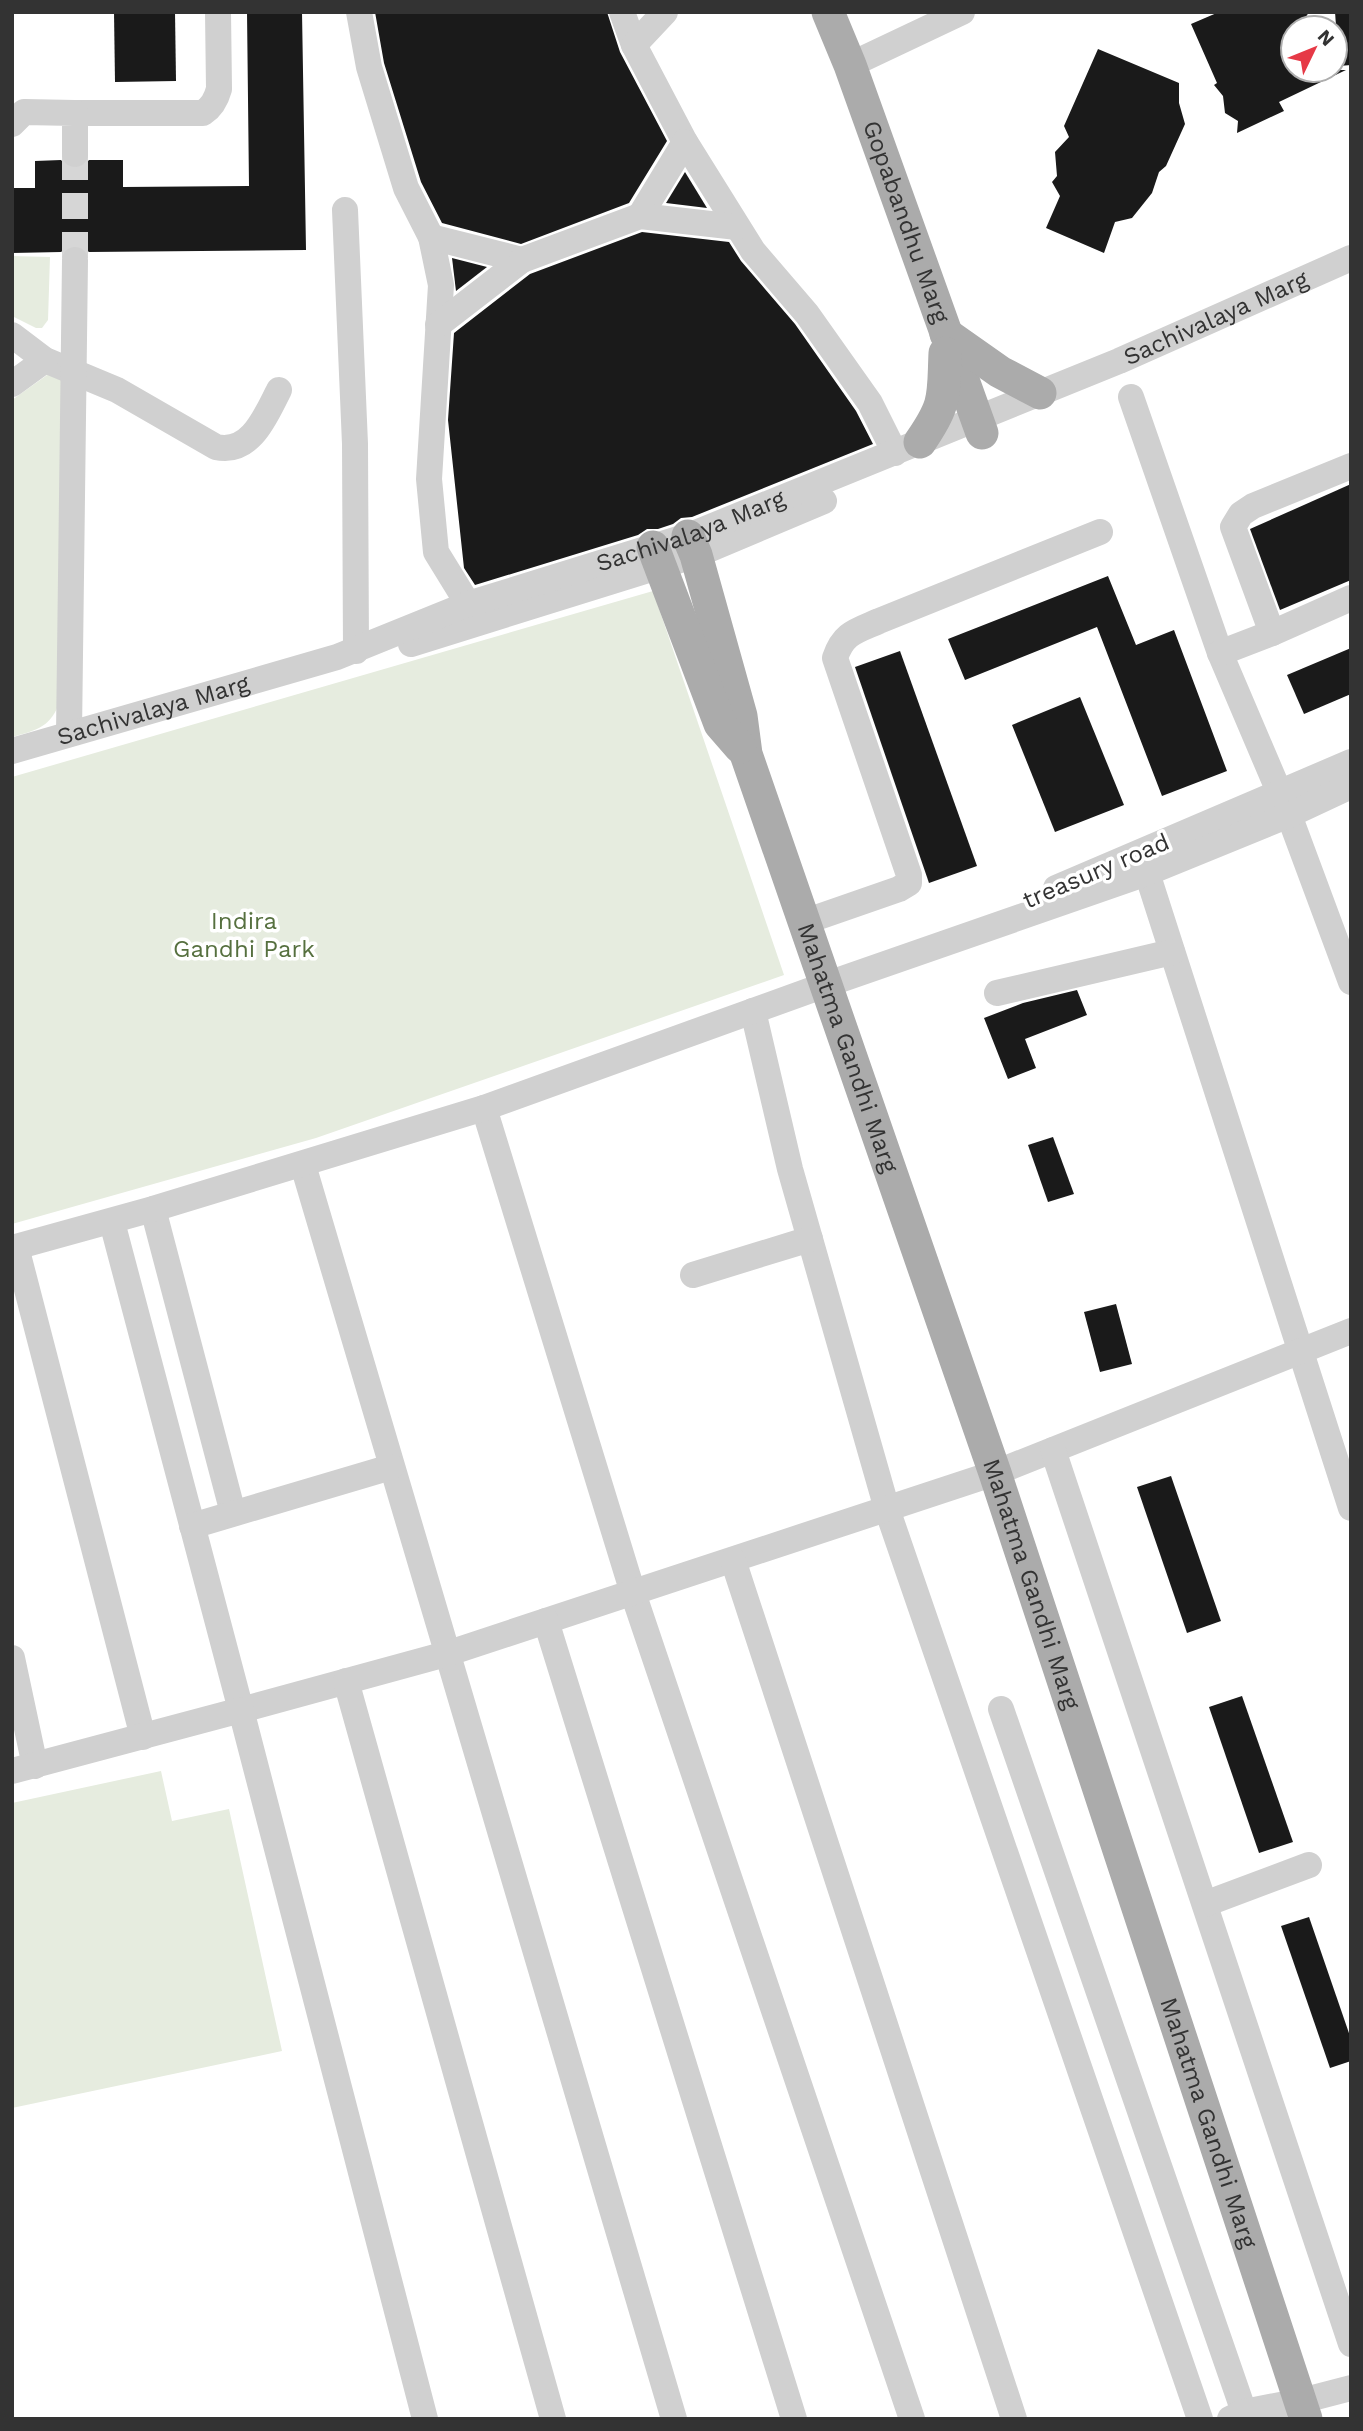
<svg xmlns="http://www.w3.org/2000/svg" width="1363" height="2431" font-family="'Work Sans',sans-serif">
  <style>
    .green { fill: #e6ecdf }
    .building { fill: #1a1a1a }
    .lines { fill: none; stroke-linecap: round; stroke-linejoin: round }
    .minor-tunnel { stroke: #d6d6d6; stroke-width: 26; stroke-dasharray: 26 13; stroke-linecap: butt }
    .minor { stroke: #d0d0d0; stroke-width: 26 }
    .major { stroke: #ababab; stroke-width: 33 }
    .labels { text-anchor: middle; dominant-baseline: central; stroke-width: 7; stroke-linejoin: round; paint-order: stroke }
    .street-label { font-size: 24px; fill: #333; stroke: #fff }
    .park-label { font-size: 24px; fill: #56703f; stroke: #fff }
  </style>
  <rect width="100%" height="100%" fill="#fff"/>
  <g class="green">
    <path d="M 12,256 L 50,257 L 48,320 L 42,328 L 36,328 L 12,316 Z"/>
    <path d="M 50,373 L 62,375 L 58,706 C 49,728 34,731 12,737 L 12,400 Z"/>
    <path d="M 653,591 L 784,975 L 316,1138 L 12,1224 L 12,777 Z"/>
    <path d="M 161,1771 L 172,1821 L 229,1809 L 282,2051 L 12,2108 L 12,1803 Z"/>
  </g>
  <g class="building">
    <path d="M 114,12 L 175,12 L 176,81 L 115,82 Z"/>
    <path d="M 247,12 L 302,12 L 306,250 L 89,252 L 82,246 L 75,244 L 67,247 L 61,252 L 12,253 L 12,188 L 35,188 L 35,161 L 61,160 L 67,167 L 76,170 L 83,167 L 89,160 L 123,160 L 123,187 L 249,186 Z"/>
    <path d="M 375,12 L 607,12 L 620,52 L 667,141 L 629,203 L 521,244 L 442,223 L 421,182 L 384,63 Z"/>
    <path d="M 1219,12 L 1309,12 L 1299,28 L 1293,28 L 1293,70 L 1346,70 L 1279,102 L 1284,111 L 1237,133 L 1238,121 L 1225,113 L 1223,96 L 1214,85 L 1217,83 L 1191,24 Z"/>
    <path d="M 1335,12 L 1351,12 L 1351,65 L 1339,66 Z"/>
    <path d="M 1098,49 L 1179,83 L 1179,103 L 1185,124 L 1166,166 L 1159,172 L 1152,193 L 1132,218 L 1115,222 L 1104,253 L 1046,228 L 1060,196 L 1052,182 L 1057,176 L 1055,152 L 1069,137 L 1064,126 Z"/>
    <path d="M 685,172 L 707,208 L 666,203 Z"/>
    <path d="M 642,232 L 729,242 L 741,261 L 795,324 L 856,411 L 873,444 L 692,517 L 681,518 L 673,524 L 658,529 L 647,529 L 638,535 L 475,585 L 464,568 L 448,420 L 454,333 L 530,274 Z"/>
    <path d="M 452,258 L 487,267 L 456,291 Z"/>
    <path d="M 1351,484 L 1351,580 L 1280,610 L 1250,529 Z"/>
    <path d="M 1108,576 L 1136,645 L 1174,630 L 1227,771 L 1162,796 L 1097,627 L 965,680 L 948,639 Z"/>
    <path d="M 1351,648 L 1351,694 L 1304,714 L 1287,675 Z"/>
    <path d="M 900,651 L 977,866 L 929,883 L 855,667 Z"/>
    <path d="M 1080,697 L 1124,805 L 1055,832 L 1012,725 Z"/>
    <path d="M 1077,990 L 1087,1015 L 1025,1039 L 1036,1068 L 1008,1079 L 984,1018 L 1023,1003 Z"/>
    <path d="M 1053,1137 L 1074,1194 L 1048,1202 L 1028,1145 Z"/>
    <path d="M 1116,1304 L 1132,1364 L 1100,1372 L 1084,1312 Z"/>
    <path d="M 1171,1476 L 1221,1621 L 1187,1633 L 1137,1487 Z"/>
    <path d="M 1242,1696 L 1293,1842 L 1259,1853 L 1209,1707 Z"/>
    <path d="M 1309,1917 L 1351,2039 L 1351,2061 L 1330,2068 L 1281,1926 Z"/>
  </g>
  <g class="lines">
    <path class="minor-tunnel" d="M 75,154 L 75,260"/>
    <g class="minor">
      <path d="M 359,12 L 369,67 L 406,188 L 431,237 L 441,285 L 429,479 L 436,552 L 468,604"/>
      <path d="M 622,12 L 634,45"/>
      <path d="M 665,12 L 634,45 L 685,142 L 753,251 L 807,314 L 870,403 L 895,453"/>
      <path d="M 850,65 L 962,12"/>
      <path d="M 75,113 L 203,113 C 212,107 216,100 219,89 L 218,12"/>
      <path d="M 12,124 L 24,112 L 75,113 L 75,154"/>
      <path d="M 345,210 L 355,444 L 356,651"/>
      <path d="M 640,216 L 685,142"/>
      <path d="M 431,237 L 522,260 L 438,325"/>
      <path d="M 522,260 L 640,216 L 737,227"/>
      <path d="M 12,335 L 45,360 L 117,390 L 216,447 C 251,455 266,415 279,390"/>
      <path d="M 12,384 L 45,360"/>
      <path d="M 1131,397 L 1220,653 L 1289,815 L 1351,982"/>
      <path d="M 1272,633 L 1233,527 L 1241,514 L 1253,506 L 1351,466"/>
      <path d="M 411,644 L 696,555 L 824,501"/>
      <path d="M 1220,653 L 1272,633 L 1351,598"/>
      <path d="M 69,734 L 75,260"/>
      <path id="s1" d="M 12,751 L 337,657 L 468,604 L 688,536 L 1119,361 L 1351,258"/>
      <path d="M 1147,873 L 1351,1508"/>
      <path d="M 1056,888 L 1351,762"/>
      <path d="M 804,922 L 899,889 L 909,883 L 909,875 L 835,658 C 843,633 856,631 879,621 L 1100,532"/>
      <path d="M 997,993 L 1172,952"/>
      <path d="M 753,1011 L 790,1169 L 887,1509 L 1200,2419"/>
      <path d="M 484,1108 L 633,1593 L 912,2419"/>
      <path d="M 303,1165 L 674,2419"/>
      <path d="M 153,1209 L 233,1513"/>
      <path d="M 112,1222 L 241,1710 L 446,1654 L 995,1473 L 1351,1331"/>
      <path d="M 16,1247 L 143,1737"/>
      <path d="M 12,1248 L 153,1209 L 484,1108 L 825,985 L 1147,873 L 1289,815 L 1351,786"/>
      <path d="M 693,1275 L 810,1239"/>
      <path d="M 1053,1450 L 1351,2344"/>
      <path d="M 192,1526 L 391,1467"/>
      <path d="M 733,1560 L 1014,2419"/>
      <path d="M 546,1621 L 794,2419"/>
      <path d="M 12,1658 L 35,1766"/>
      <path d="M 346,1681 L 553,2419"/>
      <path d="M 1001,1709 L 1244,2412"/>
      <path d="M 12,1771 L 241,1710 L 425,2419"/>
      <path d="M 1205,1904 L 1309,1865"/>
      <path d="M 1230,2419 L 1244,2412 L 1301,2401 L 1351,2388"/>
    </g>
    <g class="major">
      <path id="s2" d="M 828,12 L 850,65 L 982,433"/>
      <path d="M 946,334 L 1000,372 L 1040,393"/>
      <path d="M 920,442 C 947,403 943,397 945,353"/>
      <path id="s3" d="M 688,536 L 696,555 L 741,716 L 746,754 L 995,1473 L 1306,2419"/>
      <path d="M 653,547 L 720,724 L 740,747"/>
    </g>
  </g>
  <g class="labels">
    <g class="street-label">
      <text stroke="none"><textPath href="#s2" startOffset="224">Gopabandhu Marg</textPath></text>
      <text stroke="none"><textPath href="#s1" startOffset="1281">Sachivalaya Marg</textPath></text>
      <text stroke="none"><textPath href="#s1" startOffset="714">Sachivalaya Marg</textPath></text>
      <text stroke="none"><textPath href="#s1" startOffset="147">Sachivalaya Marg</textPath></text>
      <text transform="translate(1096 871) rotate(-23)">treasury road</text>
      <text stroke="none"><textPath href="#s3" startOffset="537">Mahatma Gandhi Marg</textPath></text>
      <text stroke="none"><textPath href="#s3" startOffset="1104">Mahatma Gandhi Marg</textPath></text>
      <text stroke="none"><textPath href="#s3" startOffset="1671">Mahatma Gandhi Marg</textPath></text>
    </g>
    <g class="park-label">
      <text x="244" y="921">Indira<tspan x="244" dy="28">Gandhi Park</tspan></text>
    </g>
  </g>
  <rect width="1363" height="2431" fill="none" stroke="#333333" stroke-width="28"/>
  <g transform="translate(1314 49) rotate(47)"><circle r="33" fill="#ffffff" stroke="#adadad" stroke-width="2"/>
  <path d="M0-5L12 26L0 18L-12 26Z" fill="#e63946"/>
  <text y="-10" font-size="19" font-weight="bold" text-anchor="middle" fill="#333333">N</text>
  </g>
</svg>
